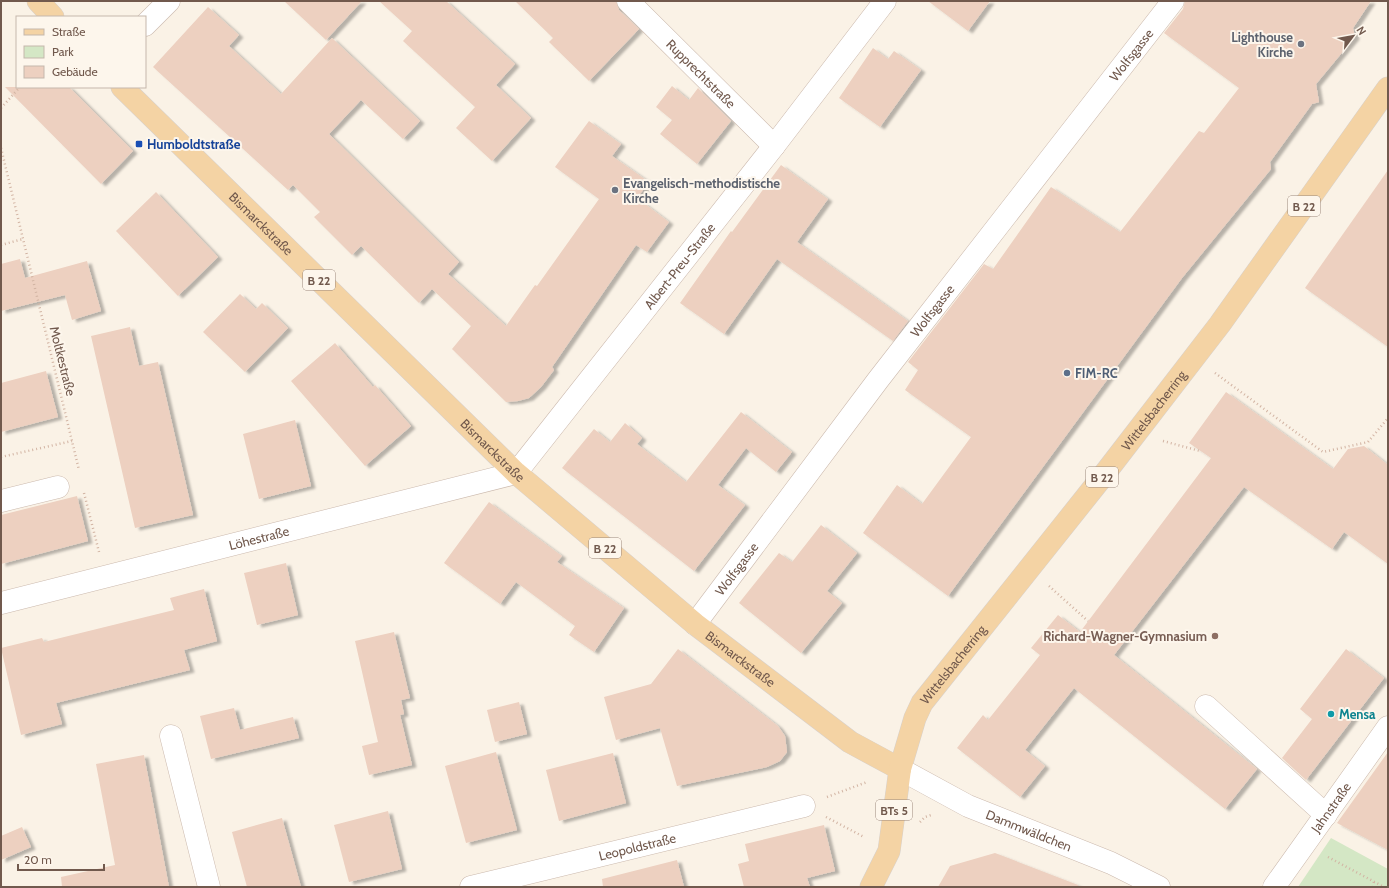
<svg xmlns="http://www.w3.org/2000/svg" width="1389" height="888" font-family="Cabin,sans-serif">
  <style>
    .green { fill: #d4e7c5 }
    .building { fill: #edd0c0; filter: url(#shadow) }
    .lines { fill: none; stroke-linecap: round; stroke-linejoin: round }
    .minor-casing { stroke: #cbb9ad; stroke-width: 23 }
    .major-casing { stroke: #d7d1cd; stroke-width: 23 }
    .path { stroke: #d2b4a3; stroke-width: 2.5; stroke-dasharray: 1 3; stroke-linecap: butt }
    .minor { stroke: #fff; stroke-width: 22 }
    .major { stroke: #f4d3a4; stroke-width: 22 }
    .worship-dot { fill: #6b7280; stroke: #fdf6ec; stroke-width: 1.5 }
    .transit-dot { fill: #1a4fb4; stroke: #fdf6ec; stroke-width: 1.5 }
    .service-dot { fill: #5c6f8a; stroke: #fdf6ec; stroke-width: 1.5 }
    .education-dot { fill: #8d6e63; stroke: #fdf6ec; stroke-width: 1.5 }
    .culture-dot { fill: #0f9aa8; stroke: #fdf6ec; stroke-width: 1.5 }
    .labels { text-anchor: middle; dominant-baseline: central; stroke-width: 4; stroke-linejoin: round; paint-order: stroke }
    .shield { fill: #fdf6ec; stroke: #9b887d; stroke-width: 1 }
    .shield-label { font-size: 12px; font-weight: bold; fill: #71594d }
    .worship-label { font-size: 13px; font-weight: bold; fill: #5b616d; stroke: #fdf6ec; text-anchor: end }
    .street-label { font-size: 13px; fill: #71594d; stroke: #fdf6ec }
    .transit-label { font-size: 13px; font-weight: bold; fill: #164399; stroke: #fdf6ec; text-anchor: start }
    .service-label { font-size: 13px; font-weight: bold; fill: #4e5e75; stroke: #fdf6ec; text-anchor: start }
    .education-label { font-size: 13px; font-weight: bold; fill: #785e54; stroke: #fdf6ec; text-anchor: end }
    .culture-label { font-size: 13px; font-weight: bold; fill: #0d838f; stroke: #fdf6ec; text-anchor: start }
  </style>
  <defs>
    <filter id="shadow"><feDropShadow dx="4.5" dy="2.5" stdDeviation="1" flood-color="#0004"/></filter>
  </defs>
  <rect width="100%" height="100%" fill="#faf2e6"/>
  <path class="green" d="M 1331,838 L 1388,869 L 1388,887 L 1298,887 Z"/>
  <g class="building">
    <path d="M 284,1 L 362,1 L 326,40 Z"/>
    <path d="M 379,1 L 446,1 L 515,64 L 496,85 L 531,118 L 492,161 L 456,128 L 475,107 L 403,41 L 412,31 Z"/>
    <path d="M 515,1 L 616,1 L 619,10 L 639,29 L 589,81 L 549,42 L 553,38 Z"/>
    <path d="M 928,1 L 990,1 L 968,31 Z"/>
    <path d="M 1185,1 L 1371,1 L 1353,28 L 1355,37 L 1316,84 L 1319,102 L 1312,104 L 1270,162 L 1271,169 L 1182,278 L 948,596 L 863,533 L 897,485 L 922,504 L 971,437 L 905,390 L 918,370 L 908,362 L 984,264 L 993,269 L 1051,187 L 1120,232 L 1199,131 L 1204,133 L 1239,88 L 1164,33 L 1183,9 Z"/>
    <path d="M 208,7 L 239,35 L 229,46 L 281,94 L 332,38 L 420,121 L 403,139 L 361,100 L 329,134 L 459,262 L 448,274 L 506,326 L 535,285 L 537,286 L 599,199 L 555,167 L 589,121 L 621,144 L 612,156 L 649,182 L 637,198 L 669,222 L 647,252 L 636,245 L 552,367 L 554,370 L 541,387 L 529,398 L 518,401 L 506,402 L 452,349 L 471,326 L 432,289 L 419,303 L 361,246 L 352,255 L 314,217 L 320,212 L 293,185 L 288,190 L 153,67 Z"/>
    <path d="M 873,48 L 888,59 L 894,51 L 921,70 L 880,127 L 839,98 Z"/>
    <path d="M 672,86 L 689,100 L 698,88 L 731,121 L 697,164 L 660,134 L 672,120 L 656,107 Z"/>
    <path d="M 5,87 L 69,87 L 133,151 L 101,184 Z"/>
    <path d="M 781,165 L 828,199 L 797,242 L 908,321 L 893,341 L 777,259 L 724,334 L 680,303 L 731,231 L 732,232 Z"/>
    <path d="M 1388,170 L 1388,347 L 1305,288 Z"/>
    <path d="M 156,192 L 218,257 L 178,296 L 116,231 Z"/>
    <path d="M 20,259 L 25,278 L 87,261 L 101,311 L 72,320 L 65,295 L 1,311 L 1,264 Z"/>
    <path d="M 240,294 L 256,309 L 262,303 L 288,328 L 245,372 L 203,332 Z"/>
    <path d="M 130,327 L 139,366 L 158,362 L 193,515 L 135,528 L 91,336 Z"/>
    <path d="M 335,343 L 373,387 L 375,385 L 411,426 L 365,466 L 291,381 Z"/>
    <path d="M 46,371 L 58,417 L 1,432 L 1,383 Z"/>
    <path d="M 1226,392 L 1333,469 L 1348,449 L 1364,446 L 1388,465 L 1388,564 L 1344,532 L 1332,549 L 1244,487 L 1114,655 L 1257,769 L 1225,809 L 1074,688 L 1025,750 L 1045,766 L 1020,797 L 957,748 L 983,715 L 988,720 L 1040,655 L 1031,648 L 1058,615 L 1080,632 L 1211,458 L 1189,443 Z"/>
    <path d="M 741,412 L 792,452 L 776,472 L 746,448 L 718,485 L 745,505 L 694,571 L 562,468 L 594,429 L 610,442 L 625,423 L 642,438 L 637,444 L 686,482 Z"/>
    <path d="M 295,420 L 311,486 L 259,499 L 243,434 Z"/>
    <path d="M 77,496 L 88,541 L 1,564 L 1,515 Z"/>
    <path d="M 489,502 L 562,556 L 557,562 L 624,608 L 594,652 L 569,635 L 575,626 L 516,582 L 500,604 L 444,563 Z"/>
    <path d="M 821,525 L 857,553 L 827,591 L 842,603 L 801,653 L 739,603 L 779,553 L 792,562 Z"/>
    <path d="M 286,563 L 298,615 L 257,625 L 244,573 Z"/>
    <path d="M 204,589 L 217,641 L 184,650 L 190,670 L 56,703 L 62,724 L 21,735 L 1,648 L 42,638 L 44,642 L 174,610 L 170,598 Z"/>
    <path d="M 394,632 L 410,698 L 401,700 L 404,714 L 400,715 L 412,765 L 369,775 L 362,746 L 378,742 L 355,641 Z"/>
    <path d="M 678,649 L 778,726 L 785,736 L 787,752 L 780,761 L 767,767 L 677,786 L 660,728 L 616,740 L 604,697 L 651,684 Z"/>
    <path d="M 1346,649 L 1384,678 L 1306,780 L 1282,758 L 1312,719 L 1300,709 Z"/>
    <path d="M 519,702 L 527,734 L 495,742 L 487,710 Z"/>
    <path d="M 234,708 L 240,730 L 293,717 L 299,738 L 211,759 L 200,716 Z"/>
    <path d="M 496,752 L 517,830 L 466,843 L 445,766 Z"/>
    <path d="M 1388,752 L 1388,850 L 1337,823 Z"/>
    <path d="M 613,753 L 626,803 L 559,821 L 546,770 Z"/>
    <path d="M 144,755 L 169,887 L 62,887 L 61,877 L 115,865 L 96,764 Z"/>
    <path d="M 388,811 L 402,869 L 349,882 L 334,825 Z"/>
    <path d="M 282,818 L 301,887 L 247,887 L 232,832 Z"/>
    <path d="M 824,825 L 835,871 L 807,878 L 810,887 L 744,887 L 738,864 L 749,861 L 745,844 Z"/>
    <path d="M 22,827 L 31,847 L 1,860 L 1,836 Z"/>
    <path d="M 995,853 L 1078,885 L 1078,887 L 938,887 L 950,866 Z"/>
    <path d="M 677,860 L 684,887 L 603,887 L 602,879 Z"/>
  </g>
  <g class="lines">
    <g class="minor-casing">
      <g id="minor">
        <path id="s1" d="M 628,1 L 774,146"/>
        <path d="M 145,25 L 169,1"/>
        <path d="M 1,501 L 58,487"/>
        <path id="s2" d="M 1,603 L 516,473 L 774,146 L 885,1"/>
        <path id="s3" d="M 695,624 L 878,380 L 1173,1"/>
        <path d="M 1206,706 L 1326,815"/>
        <path d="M 171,736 L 209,887"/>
        <path id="s4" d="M 900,769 L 968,806 L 1111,863 L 1159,887"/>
        <path id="s5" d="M 471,887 L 804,806"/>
        <path id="s6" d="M 1274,887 L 1388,727"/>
      </g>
    </g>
    <g class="major-casing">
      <g id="major">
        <path d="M 38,1 L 53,17"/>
        <path id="s7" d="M 122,87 L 516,473 L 695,624 L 850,742 L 900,769"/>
        <path id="s8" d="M 871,887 L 889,851 L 900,769 L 915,718 L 922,703 L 1099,481 L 1220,324 L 1388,88"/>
      </g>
    </g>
    <g class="path">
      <path d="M 1,108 L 20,87"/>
      <path d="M 1,148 L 79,470"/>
      <path d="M 1,245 L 23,239"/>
      <path d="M 1215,373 L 1323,452 L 1368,442 L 1388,418"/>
      <path d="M 1163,441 L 1200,451"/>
      <path d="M 1,457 L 72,441"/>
      <path d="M 84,493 L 99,552"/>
      <path d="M 1049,586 L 1088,621"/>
      <path d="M 827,797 L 867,782"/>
      <path d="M 826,817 L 864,837"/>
      <path d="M 920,822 L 925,817 L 931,815"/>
      <path d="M 1328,857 L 1384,887"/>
      <path d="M 1373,887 L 1374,881"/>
    </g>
    <use href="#minor" class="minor"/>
    <use href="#major" class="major"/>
  </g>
  <g class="worship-dot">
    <circle cx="1301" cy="44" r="4"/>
    <circle cx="615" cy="190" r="4"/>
  </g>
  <rect class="transit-dot" x="135" y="140" width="8" height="8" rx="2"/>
  <circle class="service-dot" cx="1067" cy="373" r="4"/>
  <circle class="education-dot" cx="1215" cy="636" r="4"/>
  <circle class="culture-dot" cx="1331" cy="714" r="4"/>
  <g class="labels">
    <g class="shield">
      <rect x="1288" y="196" width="32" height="20" rx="3"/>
      <rect x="303" y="270" width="32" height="20" rx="3"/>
      <rect x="1086" y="467" width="32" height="20" rx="3"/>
      <rect x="589" y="538" width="32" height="20" rx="3"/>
      <rect x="876" y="800" width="36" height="20" rx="3"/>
    </g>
    <g class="shield-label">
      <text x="1304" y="206">B 22</text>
      <text x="319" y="280">B 22</text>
      <text x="1102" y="477">B 22</text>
      <text x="605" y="548">B 22</text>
      <text x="894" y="810">BTs 5</text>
    </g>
    <g class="worship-label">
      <text x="1293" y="37">Lighthouse<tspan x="1293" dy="15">Kirche</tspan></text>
      <text x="623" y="183" text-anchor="start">Evangelisch-methodistische<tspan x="623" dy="15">Kirche</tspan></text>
    </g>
    <g class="street-label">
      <text stroke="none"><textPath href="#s3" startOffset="717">Wolfsgasse</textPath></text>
      <text stroke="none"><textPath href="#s1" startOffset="103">Rupprechtstraße</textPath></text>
      <text stroke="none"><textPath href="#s7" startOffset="195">Bismarckstraße</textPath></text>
      <text stroke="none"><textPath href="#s2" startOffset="795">Albert-Preu-Straße</textPath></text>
      <text stroke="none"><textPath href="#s3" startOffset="393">Wolfsgasse</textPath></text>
      <text transform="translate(63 361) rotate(76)">Moltkestraße</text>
      <text stroke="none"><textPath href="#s8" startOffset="566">Wittelsbacherring</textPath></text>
      <text stroke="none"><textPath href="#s7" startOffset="519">Bismarckstraße</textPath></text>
      <text stroke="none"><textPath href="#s2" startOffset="266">Löhestraße</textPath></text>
      <text stroke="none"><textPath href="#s3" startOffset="69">Wolfsgasse</textPath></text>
      <text stroke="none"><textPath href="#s7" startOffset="843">Bismarckstraße</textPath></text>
      <text stroke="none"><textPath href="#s8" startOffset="242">Wittelsbacherring</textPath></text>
      <text stroke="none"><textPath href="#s6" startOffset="98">Jahnstraße</textPath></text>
      <text stroke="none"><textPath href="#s4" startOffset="143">Dammwäldchen</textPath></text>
      <text stroke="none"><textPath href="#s5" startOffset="171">Leopoldstraße</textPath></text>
    </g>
    <g class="transit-label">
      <text x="147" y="144">Humboldtstraße</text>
    </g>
    <g class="service-label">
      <text x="1075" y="373">FIM-RC</text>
    </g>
    <g class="education-label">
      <text x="1207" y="636">Richard-Wagner-Gymnasium</text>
    </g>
    <g class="culture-label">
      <text x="1339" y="714">Mensa</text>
    </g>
  </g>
  <rect width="1389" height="888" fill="none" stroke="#71594d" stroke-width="4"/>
  <rect x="16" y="16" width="130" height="72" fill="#fdf6ec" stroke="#c5b7ac"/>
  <rect x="24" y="29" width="20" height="6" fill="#f4d3a4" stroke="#c5b7ac"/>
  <text x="52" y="36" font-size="12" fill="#71594d">Straße</text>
  <rect x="24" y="46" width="20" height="12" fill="#d4e7c5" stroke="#c5b7ac"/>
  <text x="52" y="56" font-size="12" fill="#71594d">Park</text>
  <rect x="24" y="66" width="20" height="12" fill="#edd0c0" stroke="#c5b7ac"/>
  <text x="52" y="76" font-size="12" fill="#71594d">Gebäude</text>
  <g transform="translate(1353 36) rotate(58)" stroke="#fdf6ec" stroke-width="3" paint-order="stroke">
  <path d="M0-3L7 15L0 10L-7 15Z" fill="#71594d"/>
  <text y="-6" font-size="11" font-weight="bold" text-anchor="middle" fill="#71594d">N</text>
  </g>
  <path d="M18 864v6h86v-6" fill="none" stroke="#71594d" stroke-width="2"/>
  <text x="24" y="864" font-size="12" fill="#71594d" stroke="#fdf6ec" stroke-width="3" paint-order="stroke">20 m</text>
</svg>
